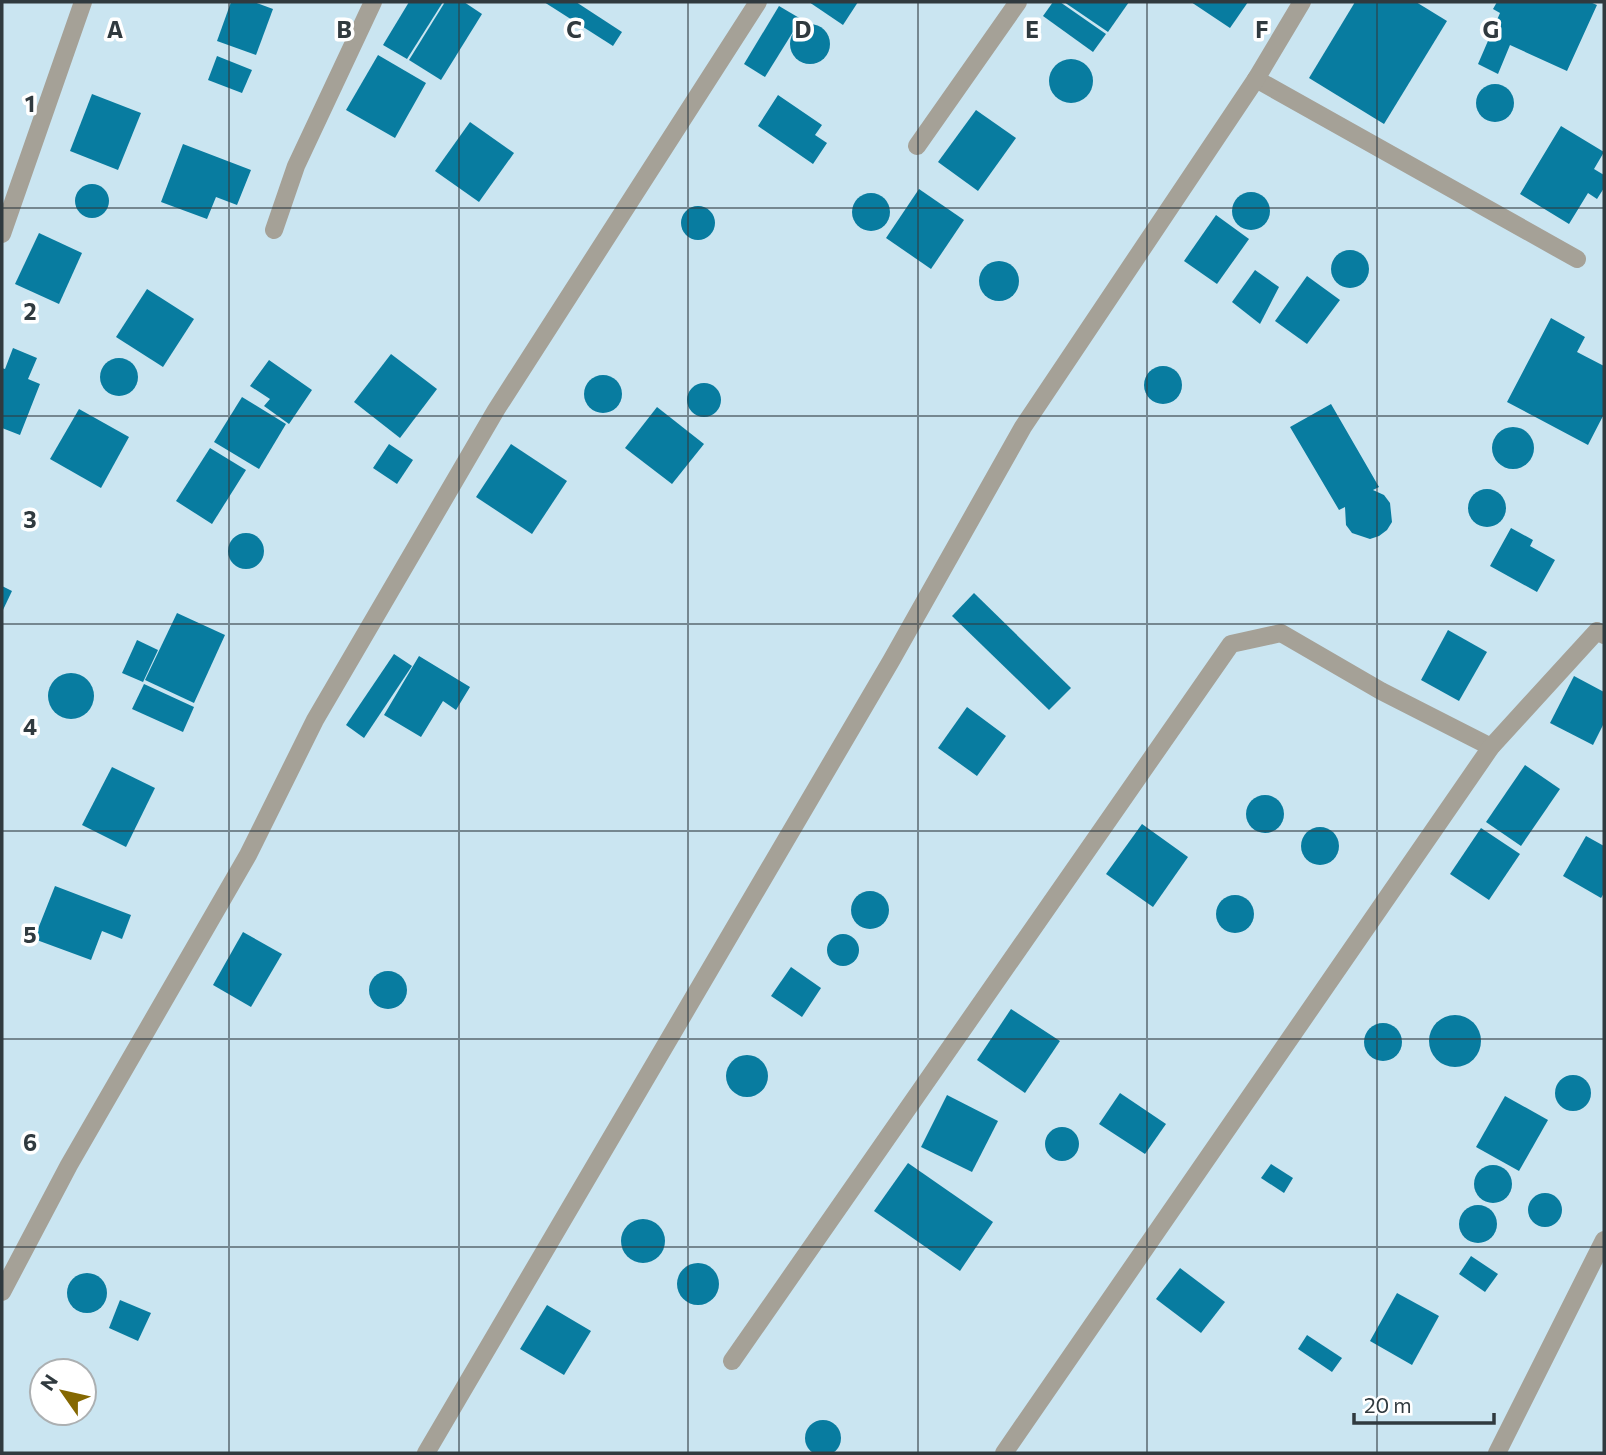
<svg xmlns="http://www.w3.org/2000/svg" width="1606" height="1455" font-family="Commissioner,sans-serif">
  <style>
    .building { fill: #087ca0 }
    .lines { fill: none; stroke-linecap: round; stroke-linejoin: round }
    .street { stroke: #a5a197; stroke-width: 18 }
    .grid { fill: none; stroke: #303a3f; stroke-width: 2; stroke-opacity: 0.55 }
    .grid-label { font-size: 23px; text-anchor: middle; font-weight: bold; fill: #303a3f; stroke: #fff; stroke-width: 7; stroke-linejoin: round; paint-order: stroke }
  </style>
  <rect width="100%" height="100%" fill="#cae5f1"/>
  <g class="building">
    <path d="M 231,2 L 254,2 L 273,9 L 256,55 L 217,41 Z"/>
    <path d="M 409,2 L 443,2 L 407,59 L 383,45 Z"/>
    <path d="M 445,2 L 464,2 L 482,14 L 441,80 L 409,60 Z"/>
    <path d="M 544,2 L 576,2 L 622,32 L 613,46 Z"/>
    <path d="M 809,2 L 858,2 L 843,25 Z"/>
    <path d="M 1053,2 L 1060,2 L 1106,34 L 1093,52 L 1043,16 Z"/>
    <path d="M 1064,2 L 1129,2 L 1108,32 Z"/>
    <path d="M 1191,2 L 1248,2 L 1230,28 Z"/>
    <path d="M 1355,2 L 1416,2 L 1447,21 L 1384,124 L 1309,78 Z"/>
    <path d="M 1497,2 L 1590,2 L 1597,5 L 1567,71 L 1510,45 L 1498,74 L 1478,64 L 1500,13 L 1493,9 Z"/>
    <path d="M 779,6 L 801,19 L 765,77 L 744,64 Z"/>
    <circle cx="810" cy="44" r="20"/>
    <path d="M 378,55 L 426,83 L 395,138 L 346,110 Z"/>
    <path d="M 217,56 L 252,70 L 242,93 L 208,80 Z"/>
    <circle cx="1071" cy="81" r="22"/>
    <circle cx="1495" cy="103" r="19"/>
    <path d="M 92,94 L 141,113 L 118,170 L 70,151 Z"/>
    <path d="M 778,95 L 822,125 L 815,135 L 827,143 L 813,164 L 758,126 Z"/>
    <path d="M 976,110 L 1016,138 L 978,191 L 938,162 Z"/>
    <path d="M 470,122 L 514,153 L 479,202 L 435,171 Z"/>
    <path d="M 1561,126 L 1604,152 L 1594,169 L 1604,175 L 1604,188 L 1597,199 L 1588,193 L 1569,224 L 1520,194 Z"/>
    <path d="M 183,144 L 251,170 L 237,205 L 216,197 L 207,219 L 161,202 Z"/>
    <circle cx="92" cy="201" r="17"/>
    <path d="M 919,189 L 964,220 L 931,269 L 886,238 Z"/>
    <circle cx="1251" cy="211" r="19"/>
    <circle cx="871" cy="212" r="19"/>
    <circle cx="698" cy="223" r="17"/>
    <path d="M 1216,215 L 1249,239 L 1217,284 L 1184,261 Z"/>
    <path d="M 39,233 L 82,253 L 59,304 L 15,284 Z"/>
    <circle cx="1350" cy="269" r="19"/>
    <circle cx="999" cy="281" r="20"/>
    <path d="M 1255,270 L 1279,287 L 1260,324 L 1232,302 Z"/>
    <path d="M 1307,276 L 1340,300 L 1307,344 L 1275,321 Z"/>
    <path d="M 147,289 L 194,319 L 163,367 L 116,337 Z"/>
    <path d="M 1551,318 L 1585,337 L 1577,352 L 1604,366 L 1604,414 L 1588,445 L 1507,402 Z"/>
    <path d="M 13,348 L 37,358 L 28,379 L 40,384 L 20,435 L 2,428 L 2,368 L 5,369 Z"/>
    <path d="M 391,354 L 437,389 L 400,438 L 354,402 Z"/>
    <circle cx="119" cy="377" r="19"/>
    <path d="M 269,360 L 312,390 L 289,424 L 264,406 L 270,399 L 250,386 Z"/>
    <circle cx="1163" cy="385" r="19"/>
    <circle cx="603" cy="394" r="19"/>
    <circle cx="704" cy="400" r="17"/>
    <path d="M 242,397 L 286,424 L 259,469 L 214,442 Z"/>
    <path d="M 1331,404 L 1379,487 L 1373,490 L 1384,495 L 1390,503 L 1392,522 L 1387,530 L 1379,536 L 1370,539 L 1352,533 L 1346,525 L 1345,507 L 1339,510 L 1290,427 Z"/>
    <path d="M 657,407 L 704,444 L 672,484 L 625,448 Z"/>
    <path d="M 79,409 L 129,437 L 101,488 L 50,459 Z"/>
    <circle cx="1513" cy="448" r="21"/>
    <path d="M 389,444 L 413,460 L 397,484 L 373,468 Z"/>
    <path d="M 511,444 L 567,481 L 532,534 L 476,497 Z"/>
    <path d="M 210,448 L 246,470 L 212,524 L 176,501 Z"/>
    <circle cx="1487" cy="508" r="19"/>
    <path d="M 1511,528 L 1533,540 L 1530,546 L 1555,560 L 1537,592 L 1490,566 Z"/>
    <circle cx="246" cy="551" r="18"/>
    <path d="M 2,586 L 12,591 L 2,612 Z"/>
    <path d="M 974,593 L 1071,688 L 1049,710 L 952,616 Z"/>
    <path d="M 177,613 L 225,635 L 194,703 L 145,680 Z"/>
    <path d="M 1448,630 L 1487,652 L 1459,701 L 1421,680 Z"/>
    <path d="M 137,640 L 158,650 L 143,682 L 122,673 Z"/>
    <path d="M 394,654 L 412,666 L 364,738 L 346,725 Z"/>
    <path d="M 419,656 L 470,687 L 456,710 L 443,701 L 421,737 L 384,715 Z"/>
    <circle cx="71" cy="696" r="23"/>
    <path d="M 1574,676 L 1604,692 L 1604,723 L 1593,745 L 1550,723 Z"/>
    <path d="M 144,684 L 194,707 L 183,732 L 132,709 Z"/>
    <path d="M 967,707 L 1006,736 L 977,776 L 938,748 Z"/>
    <path d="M 1525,765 L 1560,789 L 1521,846 L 1486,822 Z"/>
    <path d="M 112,767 L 155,788 L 126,847 L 82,825 Z"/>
    <circle cx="1265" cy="814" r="19"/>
    <path d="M 1142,824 L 1188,857 L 1153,907 L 1106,874 Z"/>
    <circle cx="1320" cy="846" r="19"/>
    <path d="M 1481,828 L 1520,854 L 1489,900 L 1450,874 Z"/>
    <path d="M 1586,836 L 1604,846 L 1604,893 L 1601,898 L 1563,876 Z"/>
    <path d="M 55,886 L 131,915 L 122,939 L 102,931 L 91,960 L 34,939 Z"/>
    <circle cx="870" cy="910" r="19"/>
    <circle cx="1235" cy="914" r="19"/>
    <path d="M 243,932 L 282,954 L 251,1007 L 213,985 Z"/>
    <circle cx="843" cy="950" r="16"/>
    <path d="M 791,967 L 821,988 L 802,1017 L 771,996 Z"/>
    <circle cx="388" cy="990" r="19"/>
    <path d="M 1011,1009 L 1060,1041 L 1025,1093 L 977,1060 Z"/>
    <circle cx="1455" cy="1041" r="26"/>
    <circle cx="1383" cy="1042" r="19"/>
    <circle cx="747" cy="1076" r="21"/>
    <circle cx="1573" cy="1093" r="18"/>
    <path d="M 1120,1093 L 1166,1124 L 1145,1154 L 1099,1124 Z"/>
    <path d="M 947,1095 L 998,1121 L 972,1172 L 921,1147 Z"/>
    <path d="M 1505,1096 L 1548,1120 L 1519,1171 L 1476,1147 Z"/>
    <circle cx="1062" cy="1144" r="17"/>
    <path d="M 908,1163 L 993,1222 L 960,1271 L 874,1211 Z"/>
    <path d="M 1271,1164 L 1293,1178 L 1284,1193 L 1261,1178 Z"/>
    <circle cx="1493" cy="1184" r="19"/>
    <circle cx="1545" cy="1210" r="17"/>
    <circle cx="1478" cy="1224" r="19"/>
    <circle cx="643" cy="1241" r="22"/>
    <path d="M 1471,1256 L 1498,1274 L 1485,1292 L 1459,1274 Z"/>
    <circle cx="698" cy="1284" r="21"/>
    <path d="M 1180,1268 L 1225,1302 L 1201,1333 L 1156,1299 Z"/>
    <circle cx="87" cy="1293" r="20"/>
    <path d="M 1397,1293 L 1439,1316 L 1412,1365 L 1370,1341 Z"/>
    <path d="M 120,1300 L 151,1313 L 138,1341 L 109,1328 Z"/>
    <path d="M 547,1305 L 591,1331 L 564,1375 L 520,1349 Z"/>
    <path d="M 1307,1335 L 1342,1358 L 1332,1372 L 1298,1349 Z"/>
    <circle cx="823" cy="1438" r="18"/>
  </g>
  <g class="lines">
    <g class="street">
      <path d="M 1256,79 L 1577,259"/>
      <path d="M 917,146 L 1018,2"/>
      <path d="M 274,230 L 296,166 L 373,2"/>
      <path d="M 2,234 L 83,2"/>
      <path d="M 2,1292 L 69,1165 L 248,855 L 315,720 L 496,410 L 758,2"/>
      <path d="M 732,1361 L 1231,644 L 1281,633 L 1381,691 L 1491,747"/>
      <path d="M 426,1453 L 891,661 L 1023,427 L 1256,79 L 1302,2"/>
      <path d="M 1004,1453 L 1491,747 L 1597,631 L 1604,635"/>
      <path d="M 1497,1453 L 1604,1240"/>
    </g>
  </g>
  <path class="grid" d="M 229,2 L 229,1453M 459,2 L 459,1453M 688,2 L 688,1453M 918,2 L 918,1453M 1147,2 L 1147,1453M 1377,2 L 1377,1453M 2,208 L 1604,208M 2,416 L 1604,416M 2,624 L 1604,624M 2,831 L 1604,831M 2,1039 L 1604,1039M 2,1247 L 1604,1247"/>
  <g class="grid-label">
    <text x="115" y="38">A</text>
    <text x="344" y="38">B</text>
    <text x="574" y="38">C</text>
    <text x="803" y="38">D</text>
    <text x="1032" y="38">E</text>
    <text x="1262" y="38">F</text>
    <text x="1491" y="38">G</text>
    <text x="30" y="112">1</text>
    <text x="30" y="320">2</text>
    <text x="30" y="528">3</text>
    <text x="30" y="735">4</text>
    <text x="30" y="943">5</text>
    <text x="30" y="1151">6</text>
  </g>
  <rect width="1606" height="1455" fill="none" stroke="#303a3f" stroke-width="7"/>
  <g transform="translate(63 1392) rotate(304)"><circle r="33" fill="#ffffff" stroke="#acb0b2" stroke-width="2"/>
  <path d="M0-5L12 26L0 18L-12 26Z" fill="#856802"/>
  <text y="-10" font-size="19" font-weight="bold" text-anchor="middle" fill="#303a3f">N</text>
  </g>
  <path d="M1354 1413v10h140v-10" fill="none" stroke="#303a3f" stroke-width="3.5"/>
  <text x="1364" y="1413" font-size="21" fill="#303a3f" stroke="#ffffff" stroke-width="5" paint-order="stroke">20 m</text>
</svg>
